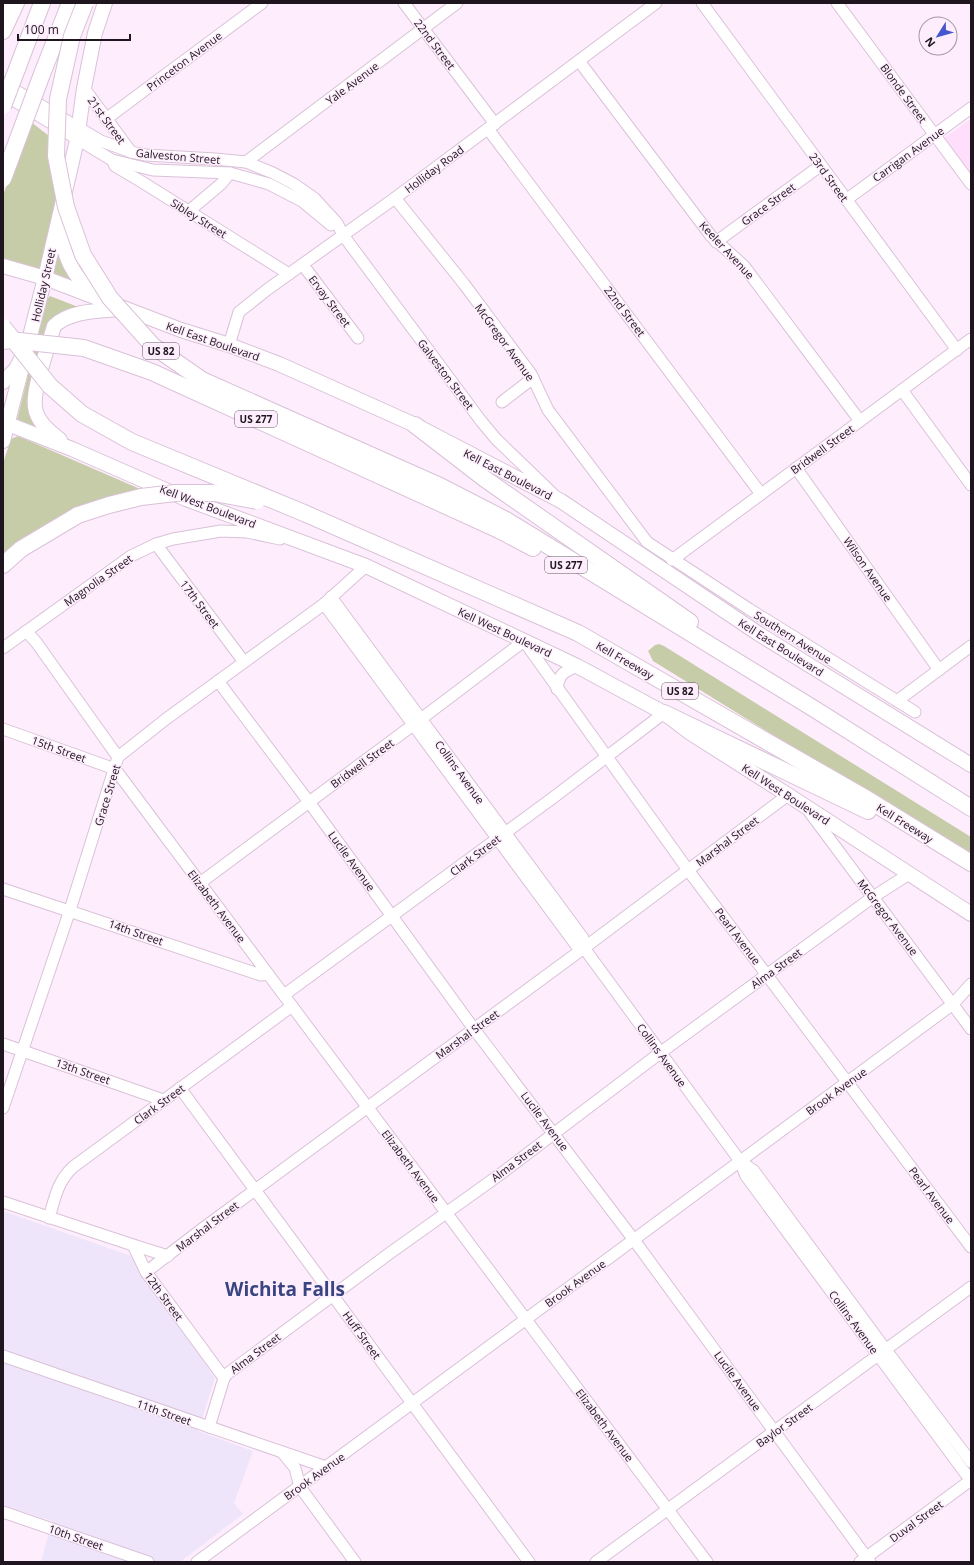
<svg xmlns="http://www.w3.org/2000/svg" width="974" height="1565" font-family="'Open Sans',sans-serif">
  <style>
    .built { fill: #fedefb }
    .medical { fill: #efe5fa }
    .green { fill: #c7cca8 }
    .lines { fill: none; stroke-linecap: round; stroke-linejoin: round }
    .minor-casing { stroke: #dac1d8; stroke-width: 13 }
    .major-casing { stroke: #dac1d8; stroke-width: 16 }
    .highway-casing { stroke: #dac1d8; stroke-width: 18 }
    .minor { stroke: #fff; stroke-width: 11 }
    .major { stroke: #fff; stroke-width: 14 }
    .highway { stroke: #fff; stroke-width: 16 }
    .highway-bridge-casing { stroke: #dac1d8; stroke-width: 18; stroke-linecap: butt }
    .highway-bridge { stroke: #fff; stroke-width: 16 }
    .labels { text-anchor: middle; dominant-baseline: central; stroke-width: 3; stroke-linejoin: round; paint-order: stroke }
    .shield { fill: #feeefd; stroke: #615661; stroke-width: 1 }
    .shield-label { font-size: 10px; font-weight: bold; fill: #1e151e }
    .street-label { font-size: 11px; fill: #1e151e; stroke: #feeefd }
    .town-label { font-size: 19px; font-weight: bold; fill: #384580; stroke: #feeefd }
  </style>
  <rect width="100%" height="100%" fill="#feeefd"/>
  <path class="built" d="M 971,119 L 971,176 L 943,139 Z"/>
  <path class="medical" d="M 3,1211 L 134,1257 L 215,1378 L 198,1431 L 253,1451 L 234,1503 L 243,1514 L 180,1562 L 41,1562 L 52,1521 L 3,1505 Z"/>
  <g class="green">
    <path d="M 31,122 L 49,136 L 49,152 L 56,198 L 39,271 L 3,263 L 3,195 Z"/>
    <path d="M 57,252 L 60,252 L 77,283 L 53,275 Z"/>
    <path d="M 50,296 L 81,308 L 68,312 L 31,395 L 44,432 L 17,420 L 47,299 Z"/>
    <path d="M 18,436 L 147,492 L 3,555 L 3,463 L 11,439 Z"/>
    <path d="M 659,644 L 664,646 L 971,837 L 971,857 L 653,661 L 648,651 L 655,645 Z"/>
  </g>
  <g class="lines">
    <g class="minor-casing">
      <g id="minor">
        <path d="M 404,3 L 495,124"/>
        <path d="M 702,3 L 957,350"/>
        <path d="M 837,3 L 971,184"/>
        <path d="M 579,61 L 711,236 L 744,266 L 860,421"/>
        <path d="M 3,83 L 101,141 L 131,152 L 146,155 L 215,159 L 246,162 L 273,173 L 294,184 L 314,198 L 337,223 L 343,235 L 481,421 L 496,439 L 552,493"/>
        <path d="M 84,88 L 131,152"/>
        <path d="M 3,94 L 112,160 L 153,170 L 230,173 L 269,184 L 302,201 L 331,225"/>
        <path d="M 106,119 L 262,3"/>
        <path d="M 488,129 L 761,494"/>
        <path d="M 246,162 L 457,3"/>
        <path d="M 114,164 L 115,166 L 142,182 L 289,274"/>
        <path d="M 395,198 L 464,284 L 531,374 L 548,410 L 647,542 L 749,609 L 915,712"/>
        <path d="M 846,200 L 971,108"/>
        <path d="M 189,211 L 221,184 L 230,173"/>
        <path d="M 716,242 L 820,166"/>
        <path d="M 303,265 L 358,338"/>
        <path d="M 229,345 L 239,312 L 268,289 L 395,198 L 656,3"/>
        <path d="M 902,390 L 971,485"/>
        <path d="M 502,402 L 533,378"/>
        <path d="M 796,468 L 939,670"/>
        <path d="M 156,544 L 244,662"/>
        <path d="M 672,560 L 971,339"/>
        <path d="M 331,597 L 583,938 L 584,948 L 740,1161 L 746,1176 L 971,1481"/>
        <path d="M 324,604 L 576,945 L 584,948"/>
        <path d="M 26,631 L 36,642 L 118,757"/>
        <path d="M 3,648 L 131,556 L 156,544 L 173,539 L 221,531 L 247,532 L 280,539"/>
        <path d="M 218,681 L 309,802 L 474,1029 L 634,1240 L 870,1562"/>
        <path d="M 557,689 C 559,674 563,672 577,666"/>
        <path d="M 897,701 L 971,646"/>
        <path d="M 3,729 L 115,769 L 707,1562"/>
        <path d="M 808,810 L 971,1029"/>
        <path d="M 200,883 L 413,725 L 524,641 L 688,870 L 971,1247"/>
        <path d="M 3,889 L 261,975 L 268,974"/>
        <path d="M 284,995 L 554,797 L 664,713"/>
        <path d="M 3,1044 L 163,1100"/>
        <path d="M 180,1088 L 529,1562"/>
        <path d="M 3,1108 L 70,910 L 118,757 L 166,719 L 324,604 L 366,566"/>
        <path d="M 740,1161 L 754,1171 L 886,1350 L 971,1462"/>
        <path d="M 3,1202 L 133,1245 L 146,1272 L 224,1378"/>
        <path d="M 49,1218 C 55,1198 57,1182 73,1167 L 292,1006"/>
        <path d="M 133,1245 L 168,1256"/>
        <path d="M 146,1272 L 202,1229 L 584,948 L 788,795"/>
        <path d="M 3,1356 L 326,1467"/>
        <path d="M 209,1427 L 224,1378 L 227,1374 L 390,1253 L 502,1173 L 660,1053 L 873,897 L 909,874"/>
        <path d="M 282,1452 L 295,1468 L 300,1487 L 355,1562"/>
        <path d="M 3,1512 L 148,1562"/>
        <path d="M 197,1562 L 953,1004 L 971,984"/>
        <path d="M 596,1562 L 971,1287"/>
        <path d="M 860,1562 L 971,1480"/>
      </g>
    </g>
    <g class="major-casing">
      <g id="major">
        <path d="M 3,4 L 3,3"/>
        <path d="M 58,228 C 66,258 70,273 94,294"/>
        <path d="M 3,266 L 45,278 L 181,330 L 229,345 L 279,364 L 415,425 L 561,501 L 759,634 L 971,765"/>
        <path d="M 3,382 L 16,369 L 21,359"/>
        <path d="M 3,422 L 72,449 L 186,499 L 366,566 L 577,666 L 664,713 L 689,732 L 788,795 L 971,914"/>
        <path d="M 60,440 C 49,431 37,422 35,407 C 32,390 49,344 54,326 C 71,310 100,311 121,309"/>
        <path d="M 3,441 L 45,278 L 77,140 L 84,88 L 95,33 L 105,3"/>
      </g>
    </g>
    <g class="highway-casing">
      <g id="highway">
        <path d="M 3,31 L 16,3"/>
        <path d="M 17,69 L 42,3"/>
        <path d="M 42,74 L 70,3"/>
        <path d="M 415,425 L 485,479 L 690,622"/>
        <path d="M 304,513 L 578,633 L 867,799 L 971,863"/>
        <path d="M 506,520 L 816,710 L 971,808"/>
        <path d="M 499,530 L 533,548"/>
        <path d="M 3,565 L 21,549 L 78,515"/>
        <path d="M 664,713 L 868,811"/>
      </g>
    </g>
    <use href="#minor" class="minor"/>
    <use href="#major" class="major"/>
    <use href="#highway" class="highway"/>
    <g class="highway-bridge-casing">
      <g id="highway-bridge">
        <path d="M 85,3 L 72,36 L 58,99 L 56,156 L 66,207 L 83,255 L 110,298 L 153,346 L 202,380 L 440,486 L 506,520"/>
        <path d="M 3,106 L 17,69"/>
        <path d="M 3,179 L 42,74"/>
        <path d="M 3,327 L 50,386 L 82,414 L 132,442 L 304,513"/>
        <path d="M 3,341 L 10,340 L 84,348 L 152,372 L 499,530"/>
        <path d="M 78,515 L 109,505 L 141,497 L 175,493 L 214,493 L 257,501"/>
      </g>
    </g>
    <use href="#highway-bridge" class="highway-bridge"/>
  </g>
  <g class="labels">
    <g class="shield">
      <rect x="143" y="343" width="36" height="16" rx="3"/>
      <rect x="235" y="411" width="42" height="16" rx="3"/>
      <rect x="545" y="557" width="42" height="16" rx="3"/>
      <rect x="662" y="683" width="36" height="16" rx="3"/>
    </g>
    <g class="shield-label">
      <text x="161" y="351">US 82</text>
      <text x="256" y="419">US 277</text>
      <text x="566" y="565">US 277</text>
      <text x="680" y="691">US 82</text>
    </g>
    <g class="street-label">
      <text transform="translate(435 44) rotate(53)">22nd Street</text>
      <text transform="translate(184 61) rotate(-37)">Princeton Avenue</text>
      <text transform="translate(352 83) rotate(-37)">Yale Avenue</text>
      <text transform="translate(904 93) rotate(54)">Blonde Street</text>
      <text transform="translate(107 120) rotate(54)">21st Street</text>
      <text transform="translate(908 154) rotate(-36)">Carrigan Avenue</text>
      <text transform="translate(178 156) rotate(5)">Galveston Street</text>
      <text transform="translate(434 169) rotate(-37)">Holliday Road</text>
      <text transform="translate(829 177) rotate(54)">23rd Street</text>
      <text transform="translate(768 204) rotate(-36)">Grace Street</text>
      <text transform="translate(199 218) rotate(32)">Sibley Street</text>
      <text transform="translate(727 250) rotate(47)">Keeler Avenue</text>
      <text transform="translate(43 285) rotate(-77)">Holliday Street</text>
      <text transform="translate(330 301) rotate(53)">Ervay Street</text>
      <text transform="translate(625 311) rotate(53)">22nd Street</text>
      <text transform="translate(213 341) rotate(19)">Kell East Boulevard</text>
      <text transform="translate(505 342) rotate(54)">McGregor Avenue</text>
      <text transform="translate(446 374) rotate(53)">Galveston Street</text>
      <text transform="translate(822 449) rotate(-36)">Bridwell Street</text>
      <text transform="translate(508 474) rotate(27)">Kell East Boulevard</text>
      <text transform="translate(208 506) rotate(21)">Kell West Boulevard</text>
      <text transform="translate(868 569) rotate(55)">Wilson Avenue</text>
      <text transform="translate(98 580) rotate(-35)">Magnolia Street</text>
      <text transform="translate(200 604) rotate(53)">17th Street</text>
      <text transform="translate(505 632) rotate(25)">Kell West Boulevard</text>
      <text transform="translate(793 637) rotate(32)">Southern Avenue</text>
      <text transform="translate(781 647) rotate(32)">Kell East Boulevard</text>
      <text transform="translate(625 660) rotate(30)">Kell Freeway</text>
      <text transform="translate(59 749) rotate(20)">15th Street</text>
      <text transform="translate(362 763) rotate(-36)">Bridwell Street</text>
      <text transform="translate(460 772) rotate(54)">Collins Avenue</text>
      <text transform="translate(786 794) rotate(33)">Kell West Boulevard</text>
      <text transform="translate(107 795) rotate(-73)">Grace Street</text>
      <text transform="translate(905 823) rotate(32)">Kell Freeway</text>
      <text transform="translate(727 841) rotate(-37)">Marshal Street</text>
      <text transform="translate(475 855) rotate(-37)">Clark Street</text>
      <text transform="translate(352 861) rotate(54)">Lucile Avenue</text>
      <text transform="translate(217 906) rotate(53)">Elizabeth Avenue</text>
      <text transform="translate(888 917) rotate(53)">McGregor Avenue</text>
      <text transform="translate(136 932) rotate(19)">14th Street</text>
      <text transform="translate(738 936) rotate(53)">Pearl Avenue</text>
      <text transform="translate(776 968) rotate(-36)">Alma Street</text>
      <text transform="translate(467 1034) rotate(-36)">Marshal Street</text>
      <text transform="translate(662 1055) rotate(54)">Collins Avenue</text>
      <text transform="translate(83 1071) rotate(19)">13th Street</text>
      <text transform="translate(836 1091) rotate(-36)">Brook Avenue</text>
      <text transform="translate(159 1104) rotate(-36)">Clark Street</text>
      <text transform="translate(545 1121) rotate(53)">Lucile Avenue</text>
      <text transform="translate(516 1161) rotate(-37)">Alma Street</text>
      <text transform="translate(411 1166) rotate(53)">Elizabeth Avenue</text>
      <text transform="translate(932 1195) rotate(53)">Pearl Avenue</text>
      <text transform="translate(207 1226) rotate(-37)">Marshal Street</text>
      <text transform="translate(575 1283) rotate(-36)">Brook Avenue</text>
      <text transform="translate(164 1296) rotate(54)">12th Street</text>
      <text transform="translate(854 1322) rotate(54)">Collins Avenue</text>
      <text transform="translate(362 1335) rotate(54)">Huff Street</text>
      <text transform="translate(255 1353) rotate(-37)">Alma Street</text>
      <text transform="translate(738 1381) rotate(54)">Lucile Avenue</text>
      <text transform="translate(164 1412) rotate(19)">11th Street</text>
      <text transform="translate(605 1425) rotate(53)">Elizabeth Avenue</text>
      <text transform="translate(784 1425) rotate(-36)">Baylor Street</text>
      <text transform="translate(314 1476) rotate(-36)">Brook Avenue</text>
      <text transform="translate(916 1521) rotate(-36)">Duval Street</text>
      <text transform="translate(76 1537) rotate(19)">10th Street</text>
    </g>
    <g class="town-label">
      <text x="285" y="1289">Wichita Falls</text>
    </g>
  </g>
  <rect width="974" height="1565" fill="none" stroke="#1e151e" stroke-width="8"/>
  <g transform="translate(938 36) rotate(233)"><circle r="19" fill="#feeefd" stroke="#a497a4"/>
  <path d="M0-3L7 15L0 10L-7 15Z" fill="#4557cc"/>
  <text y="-6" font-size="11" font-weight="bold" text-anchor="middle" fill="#1e151e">N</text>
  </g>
  <path d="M18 34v6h112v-6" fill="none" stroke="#1e151e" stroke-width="2"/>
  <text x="24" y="34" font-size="12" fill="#1e151e" stroke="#feeefd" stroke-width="3" paint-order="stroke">100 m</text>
</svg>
